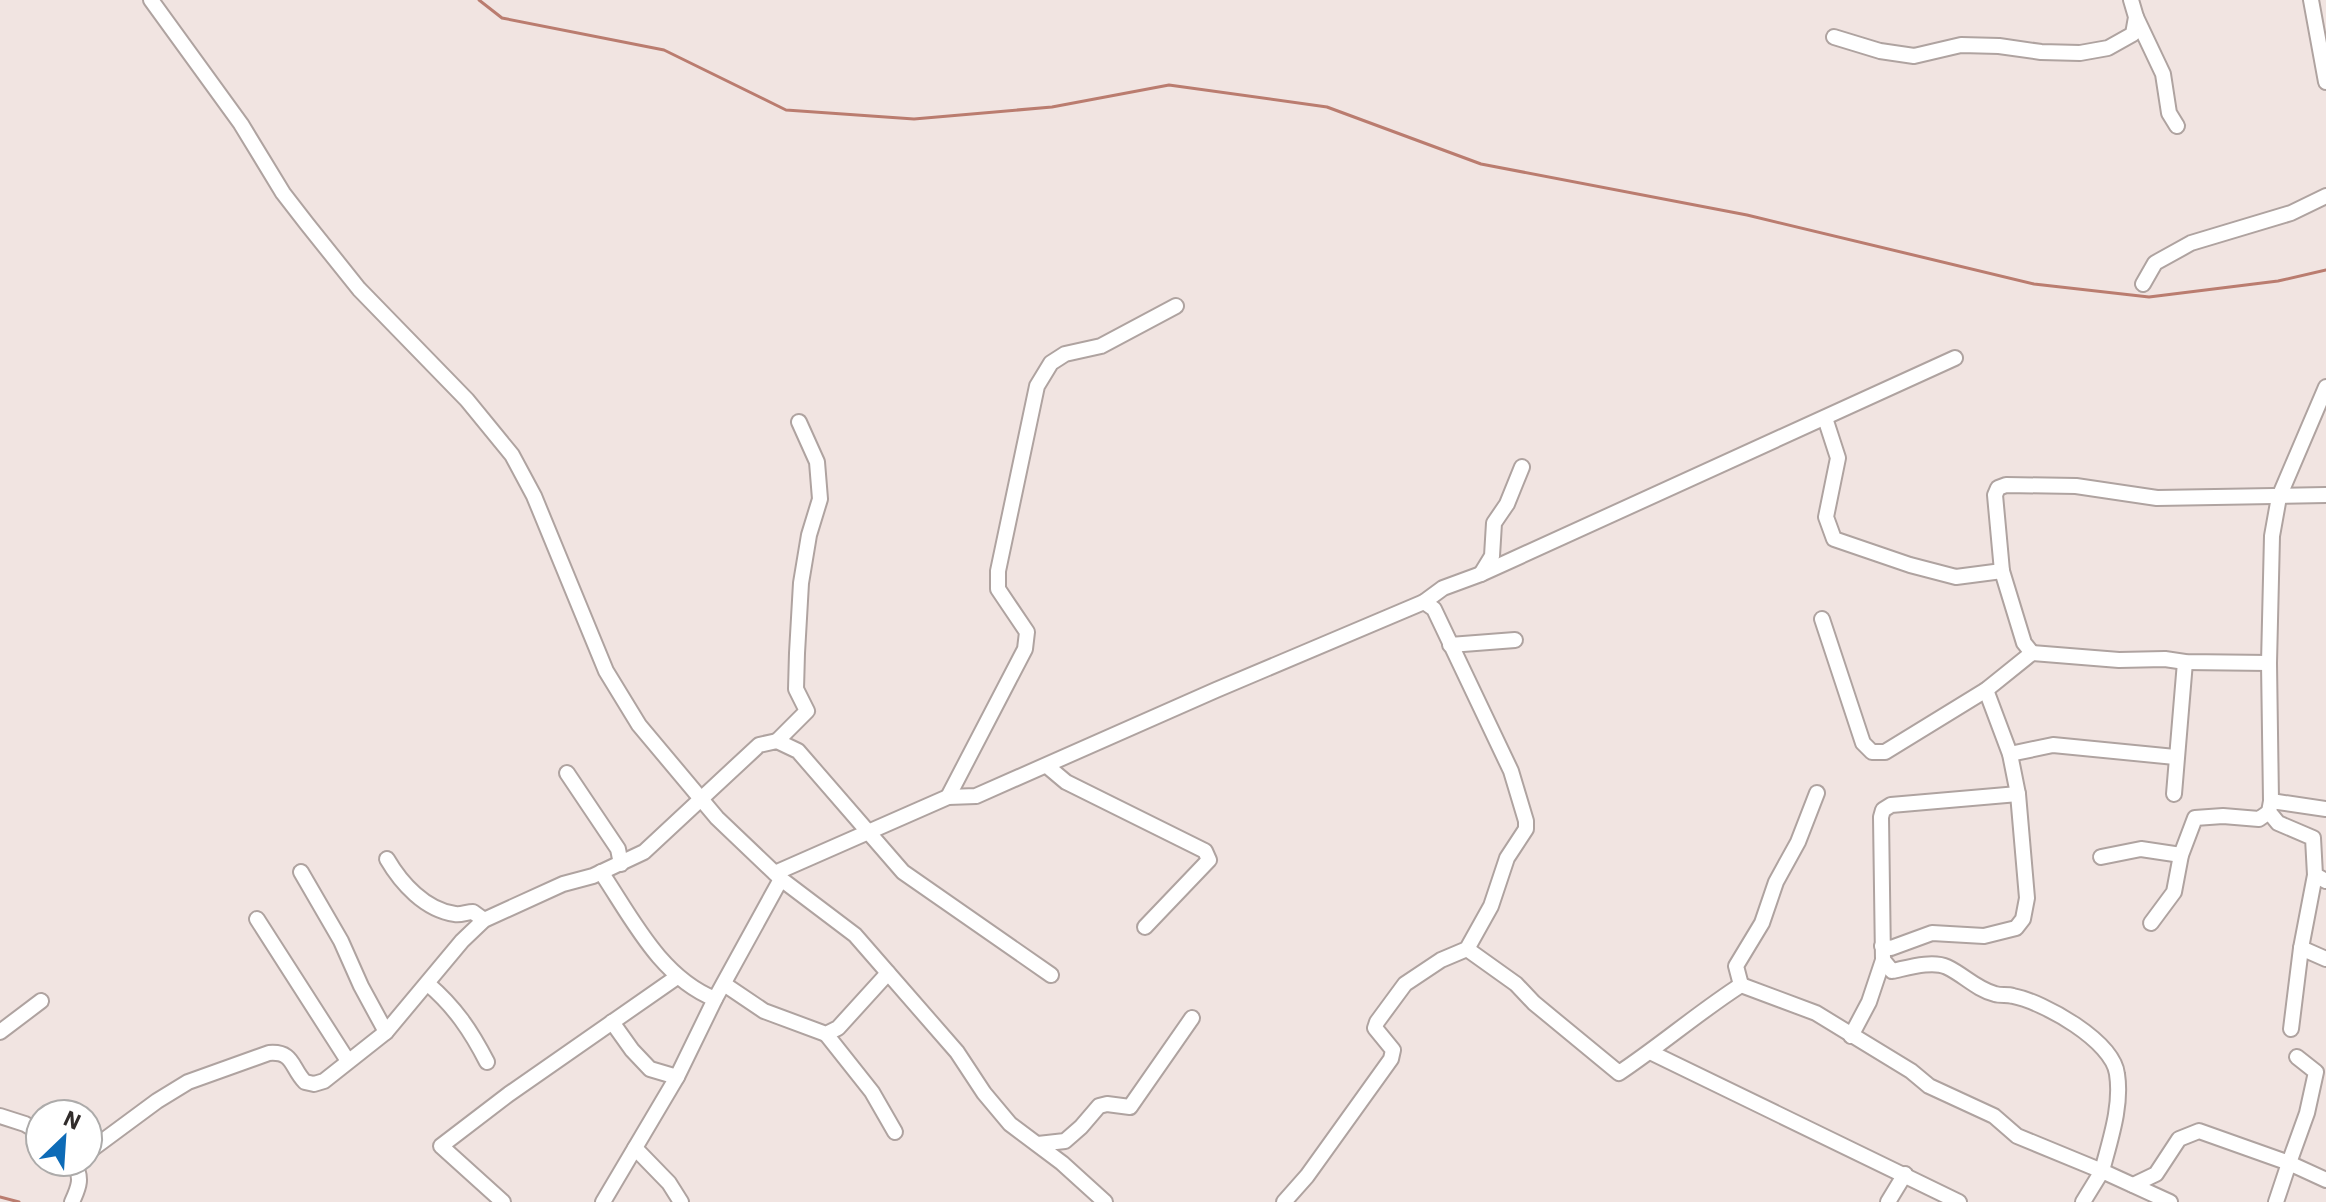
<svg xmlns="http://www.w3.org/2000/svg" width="2326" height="1202" font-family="'IBM Plex Sans',sans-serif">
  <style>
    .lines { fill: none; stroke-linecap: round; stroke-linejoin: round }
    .stream { stroke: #ba7c6f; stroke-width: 3 }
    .minor-casing { stroke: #afa3a0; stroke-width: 18 }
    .minor { stroke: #fff; stroke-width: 14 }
  </style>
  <rect width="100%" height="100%" fill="#f1e4e1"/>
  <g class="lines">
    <g class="stream">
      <path d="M 479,0 L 502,18 L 664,50 L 786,110 L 914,119 L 1052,107 L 1169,85 L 1327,107 L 1481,164 L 1747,215 L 2034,284 L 2149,297 L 2278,281 L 2326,270"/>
      <path d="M 0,1197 L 19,1202"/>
    </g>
    <g class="minor-casing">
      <g id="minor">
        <path d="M 151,0 L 241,124 L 283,193 L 307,224 L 359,289 L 467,400 L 512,455 L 534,496 L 606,671 L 639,725 L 717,818 L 781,879 L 855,935 L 957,1052 L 984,1093 L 1010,1124 L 1062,1163 L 1105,1202"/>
        <path d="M 2311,0 L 2326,82"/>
        <path d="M 2136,17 L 2163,74 L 2169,113 L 2177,126"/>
        <path d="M 1834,37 L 1880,51 L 1914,56 L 1961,45 L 1999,46 L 2041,52 L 2080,53 L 2108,48 L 2133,34 L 2136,17 L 2131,0"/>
        <path d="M 2143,284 L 2155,263 L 2191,243 L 2291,213 L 2326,196"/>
        <path d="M 2326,387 L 2279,497 L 2272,536 L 2269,663 L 2271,801 L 2269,812 L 2278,823 L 2313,838 L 2315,875 L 2326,881"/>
        <path d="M 1825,418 L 1838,458 L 1826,517 L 1834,539 L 1910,565 L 1956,577 L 2002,571"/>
        <path d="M 1481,574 L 1492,556 L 1494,523 L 1507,504 L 1522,467"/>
        <path d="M 1424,602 L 1443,588 L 1481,574 L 1955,358"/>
        <path d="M 1822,619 L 1863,743 L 1872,752 L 1885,752 L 1986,690 L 2032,653 L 2119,660 L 2165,659 L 2185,662 L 2269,663"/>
        <path d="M 1450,645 L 1515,640"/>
        <path d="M 2032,653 L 2024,643 L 2002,571 L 1995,495 L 1998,488 L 2006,485 L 2076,486 L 2157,498 L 2326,495"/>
        <path d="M 777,741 L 807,711 L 796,689 L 797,653 L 801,583 L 809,535 L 820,499 L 817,462 L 799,422"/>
        <path d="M 2010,754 L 2053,745 L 2175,757"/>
        <path d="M 1047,766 L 1066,782 L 1205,851 L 1209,860 L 1145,927"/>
        <path d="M 567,773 L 618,849 L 621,864"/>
        <path d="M 2174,794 L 2185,662"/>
        <path d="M 948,797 L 1025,649 L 1027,632 L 998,589 L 998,571 L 1037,386 L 1051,363 L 1065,354 L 1101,346 L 1176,306"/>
        <path d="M 2271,801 L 2326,809"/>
        <path d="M 2101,857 L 2141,849 L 2181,855"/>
        <path d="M 387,859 C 401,883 425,910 455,914 C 461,915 467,912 473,912 L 484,920"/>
        <path d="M 301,872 L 341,941 L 361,986 L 386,1032"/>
        <path d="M 601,872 C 632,918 660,977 715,999"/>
        <path d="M 775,873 L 948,797 L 976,796 L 1216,690 L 1424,602 L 1434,609 L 1511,771 L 1526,821 L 1526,829 L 1507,858 L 1491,906 L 1467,949 L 1441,960 L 1405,984 L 1377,1022 L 1375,1028 L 1393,1050 L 1391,1059 L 1307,1176 L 1284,1202"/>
        <path d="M 257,919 L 348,1061"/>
        <path d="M 2151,923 L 2174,892 L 2181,855 L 2195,818 L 2223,816 L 2259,819 L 2269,812"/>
        <path d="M 1882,946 L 1891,948 L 1932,933 L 1984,936 L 2016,928 L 2023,919 L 2027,898 L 2018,794 L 2010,754 L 1986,690"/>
        <path d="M 2301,948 L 2326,959"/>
        <path d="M 1467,949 L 1516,984 L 1534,1003 L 1619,1073 C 1661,1045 1699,1012 1741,985"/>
        <path d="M 428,984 C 455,1007 471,1031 487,1062"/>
        <path d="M 724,984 L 764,1011 L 826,1034 L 838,1028 L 888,973"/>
        <path d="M 1741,985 L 1816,1013 L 1911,1071 L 1929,1086 L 1994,1116 L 2017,1136 L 2102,1171 C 2110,1140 2122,1106 2117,1074 C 2113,1041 2044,1002 2013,996 C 2007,994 2001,996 1995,994 C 1976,989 1964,975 1947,967 C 1932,960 1907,968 1892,971 L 1883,960 L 1881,817 L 1883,810 L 1891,805 L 2018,794"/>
        <path d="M 1741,985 L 1736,966 L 1762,923 L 1776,882 L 1798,842 L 1817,793"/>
        <path d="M 612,1022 L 632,1050 L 650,1069 L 677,1077"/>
        <path d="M 2291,1029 L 2301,948 L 2315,875"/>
        <path d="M 0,1032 L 41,1001"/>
        <path d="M 826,1034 L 872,1092 L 895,1132"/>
        <path d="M 1851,1036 L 1869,1002 L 1883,960"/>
        <path d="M 1650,1052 L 1959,1202"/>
        <path d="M 0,1116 L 25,1124 L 40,1133"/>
        <path d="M 1038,1144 L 1065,1141 L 1081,1127 L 1099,1106 L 1107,1104 L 1130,1107 L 1192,1018"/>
        <path d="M 635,1148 L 669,1183 L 681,1202"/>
        <path d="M 88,1152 L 157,1101 L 188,1082 L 269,1053 C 294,1051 291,1068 305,1082 L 314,1084 L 324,1081 L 386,1032 L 462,941 L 484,920 L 563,884 L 593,876 L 644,852 L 759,745 L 777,741 L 798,751 L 903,872 L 1051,975"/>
        <path d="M 2133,1185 L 2156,1174 L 2179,1139 L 2199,1131 L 2289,1163 L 2307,1113 L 2316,1072 L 2297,1057"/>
        <path d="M 72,1202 C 79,1187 83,1177 73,1162"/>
        <path d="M 503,1202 L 441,1146 L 509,1094 L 677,977"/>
        <path d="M 603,1202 L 677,1077 L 715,999 L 781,879"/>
        <path d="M 1888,1202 L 1905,1174"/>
        <path d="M 2083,1202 L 2102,1171 L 2170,1202"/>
        <path d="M 2276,1202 L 2289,1163 L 2326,1180"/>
      </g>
    </g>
    <use href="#minor" class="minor"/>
  </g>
  <g transform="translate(64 1138) rotate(25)"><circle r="38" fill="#ffffff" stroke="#adabaa" stroke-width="2"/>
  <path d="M0-6L14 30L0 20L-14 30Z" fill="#0d6bb7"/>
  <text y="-12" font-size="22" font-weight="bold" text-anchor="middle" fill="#312c2b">N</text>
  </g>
</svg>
